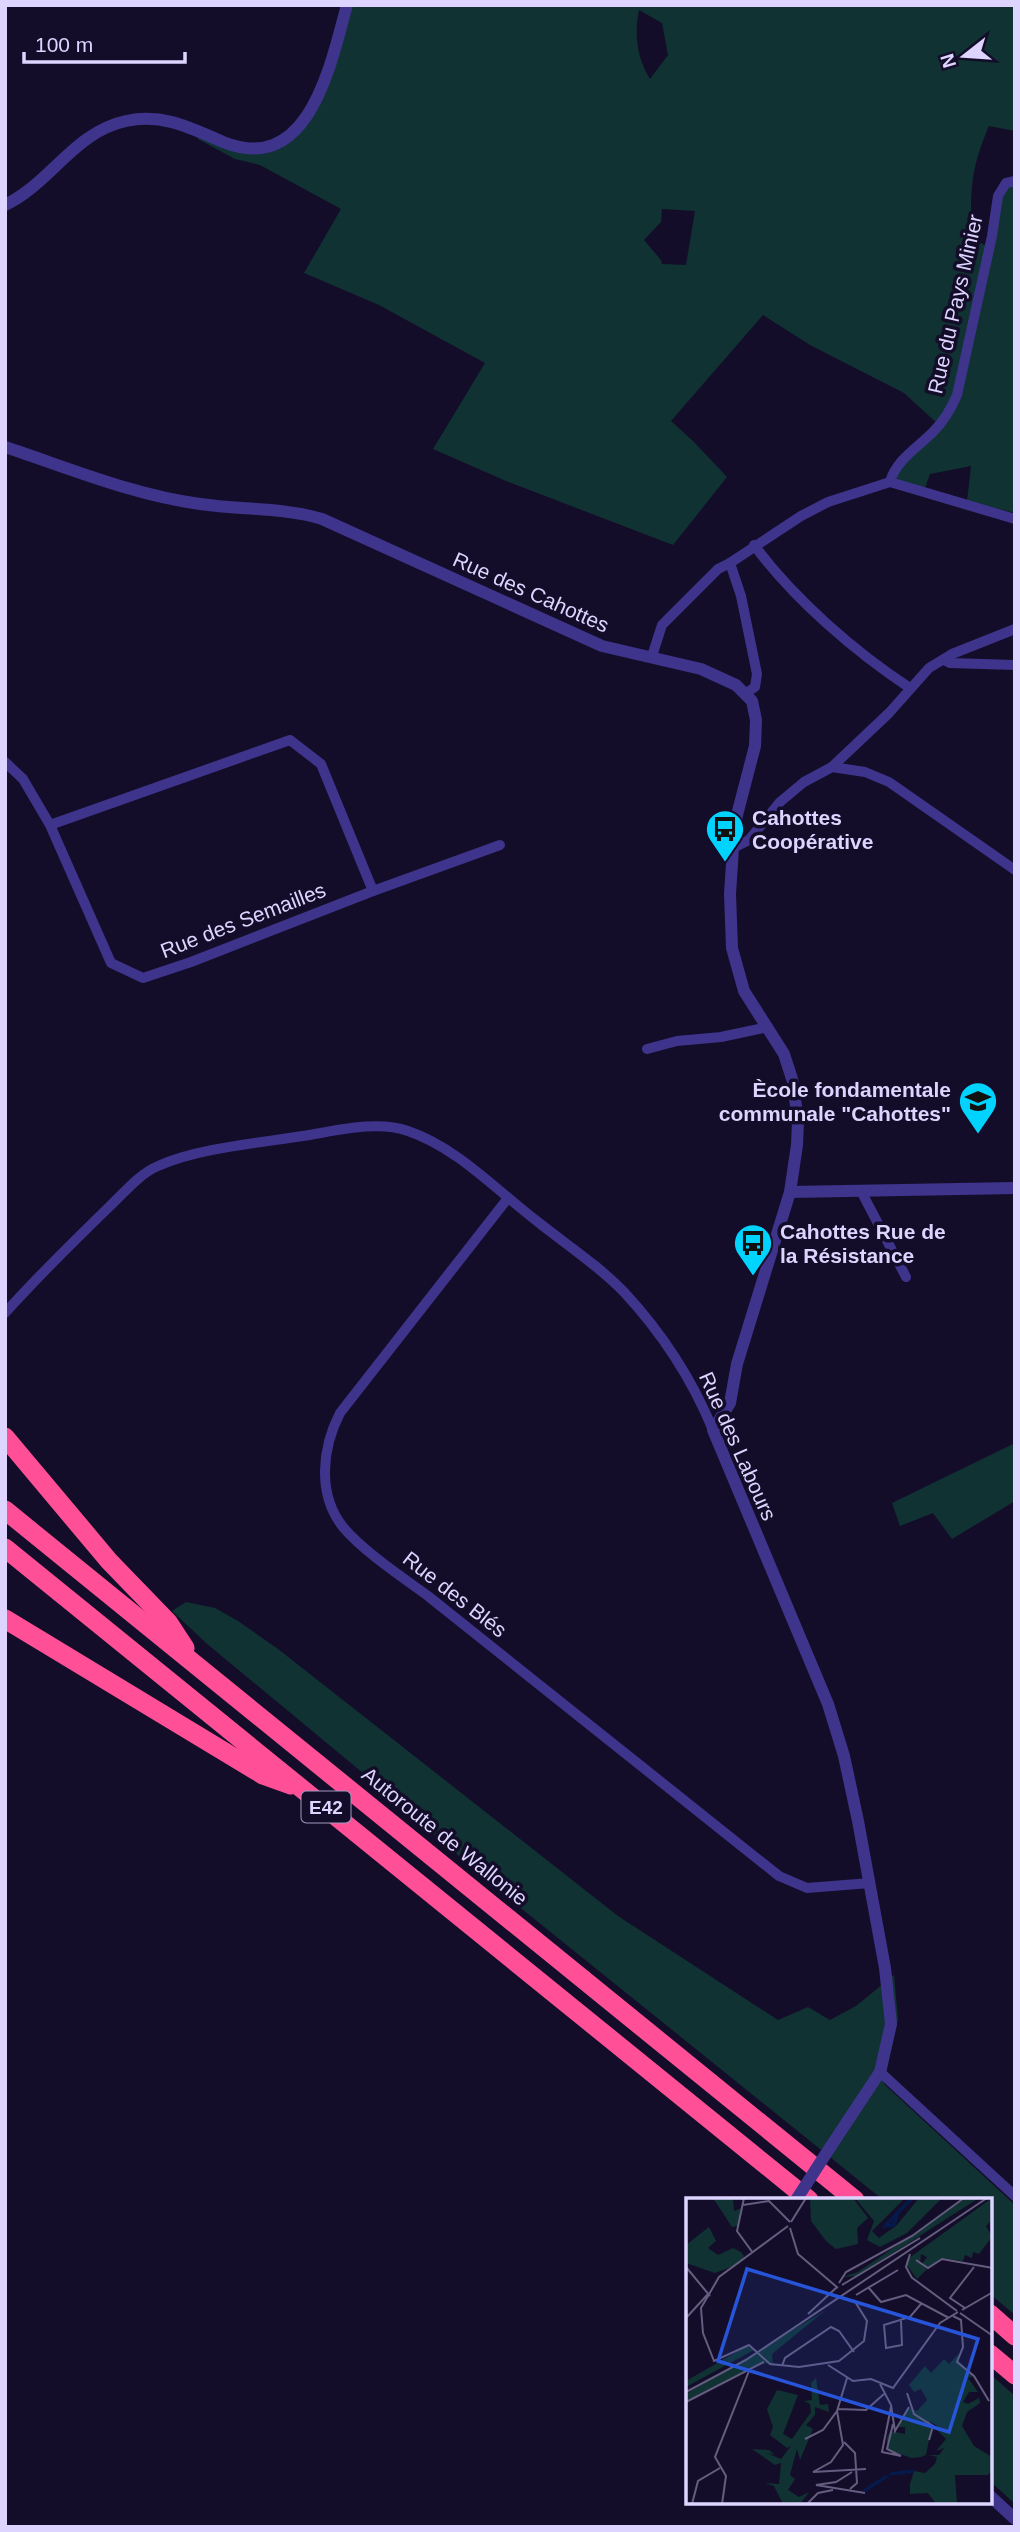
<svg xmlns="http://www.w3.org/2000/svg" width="1020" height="2532" font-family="Arial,sans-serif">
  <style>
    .green { fill: #103233; fill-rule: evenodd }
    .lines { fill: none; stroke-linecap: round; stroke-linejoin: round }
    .minor { stroke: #3e348c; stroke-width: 10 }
    .tertiary { stroke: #3e348c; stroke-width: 12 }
    .motorway { stroke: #ff5097; stroke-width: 19 }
    .tertiary-bridge { stroke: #3e348c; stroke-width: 12 }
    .labels { text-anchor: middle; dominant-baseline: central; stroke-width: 7; stroke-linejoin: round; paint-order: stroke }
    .shield { fill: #140d29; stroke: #a199bf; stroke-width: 2 }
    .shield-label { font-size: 19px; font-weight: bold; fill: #ddd5ff }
    .street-label { font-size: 21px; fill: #ddd5ff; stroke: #140d29 }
    .poi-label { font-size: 21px; font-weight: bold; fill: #ddd5ff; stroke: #140d29; text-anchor: start }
    .inset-river { fill: none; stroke: #05194a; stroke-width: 3.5 }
    .inset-road { fill: none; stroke: #645d7f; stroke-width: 2 }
    .view { fill: #2755da; fill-opacity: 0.15; stroke: #2755da; stroke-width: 3.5 }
    .inset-edge { fill: none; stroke: #ddd5ff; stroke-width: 3.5 }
  </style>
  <rect width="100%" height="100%" fill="#140d29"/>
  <g class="green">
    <path d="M 347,5 L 1015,5 L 1015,131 L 989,126 C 970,170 970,192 972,239 L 989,247 L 998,196 L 1015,181 L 1015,513 L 967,501 L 971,466 L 930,474 L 925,488 L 898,482 L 896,474 L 939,425 L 904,393 L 810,345 L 763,315 L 671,421 L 694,442 L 727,477 L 673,545 L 506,481 L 433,449 L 485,363 L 379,305 L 304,273 L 341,209 L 260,165 L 235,159 L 198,139 L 199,131 L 265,147 L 306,118 ZM 639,10 L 662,23 L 668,55 L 650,79 C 637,58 634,35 639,10 ZM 662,209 L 695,211 L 686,265 L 662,264 L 661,260 L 644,240 L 661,222 Z"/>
    <path d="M 1015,1443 L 1015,1501 L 952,1539 L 933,1513 L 900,1526 L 892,1503 Z"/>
    <path d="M 186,1602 L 215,1608 L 238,1621 L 278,1649 L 618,1916 L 778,2020 L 808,2007 L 830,2020 L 856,2006 L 894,1975 L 898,2019 L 884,2084 L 1015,2205 L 1015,2315 L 990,2294 L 990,2200 L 882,2199 L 496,1888 L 363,1773 L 206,1643 L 172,1611 Z"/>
    <path d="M 990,2374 L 1015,2396 L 1015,2504 L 990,2481 Z"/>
  </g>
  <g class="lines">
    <g class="minor">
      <path d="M 890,482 C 896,460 917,448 933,432 C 944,421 951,409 957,395 L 992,236 L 998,196 L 1006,183 L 1015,181"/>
      <path d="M 890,482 L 1015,519"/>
      <path d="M 754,545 C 793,598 855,652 910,688"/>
      <path d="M 652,656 L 662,625 L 718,569 L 730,563"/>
      <path d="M 944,660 L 950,663 L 1015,665"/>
      <path d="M 745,694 L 755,687 L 757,674 L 741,596 L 730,563 L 801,516 L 828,502 L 890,482"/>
      <path d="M 5,762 L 23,779 L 50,825 L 111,963 L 143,978 L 191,962 L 373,891 L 321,764 L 290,740 L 50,825"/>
      <path d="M 832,767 L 865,772 L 889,782 L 1015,870"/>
      <path d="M 733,848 L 749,840 L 780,802 L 804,782 L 832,767 L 889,713 L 929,668 L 952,654 L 1015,629"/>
      <path d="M 373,891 L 500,845"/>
      <path d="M 647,1049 L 677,1041 L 721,1037 L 768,1027"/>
      <path d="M 861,1191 L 906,1277"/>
      <path d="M 508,1198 L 340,1413 C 322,1448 317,1494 343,1527 C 363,1551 402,1577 428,1596 L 779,1876 L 807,1888 L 870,1883"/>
      <path d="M 5,1313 C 38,1276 74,1241 109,1207 C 124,1193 139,1174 158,1166 C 198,1148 259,1143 303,1136 C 336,1131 376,1120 408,1131 C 458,1148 497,1191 538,1222 C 567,1245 599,1266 624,1292 C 662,1333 692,1379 713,1430"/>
      <path d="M 880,2072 L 1015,2196"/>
    </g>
    <g class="tertiary">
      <path d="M 5,205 C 51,183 74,132 126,121 C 163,113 191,128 223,142 C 310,177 331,62 347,5"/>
      <path d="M 5,447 C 69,468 133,495 200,504 C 241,510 281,507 322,519 L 602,646 L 701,669 L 736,685 L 752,701 L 756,720 L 755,746 L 737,815 L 733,848 L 730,894 L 732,948 L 744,991 L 784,1054 L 793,1082 L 798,1122 L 797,1145 L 790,1192 L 737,1364 L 730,1403 L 713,1430 L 828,1704 L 844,1756 L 858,1821 L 885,1968 L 891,2024 L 880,2072 L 831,2146"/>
      <path d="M 790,1192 L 1015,1188"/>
      <path d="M 990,2496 L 1015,2519"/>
    </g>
    <g class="motorway">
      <path d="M 5,1437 L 109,1561 L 168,1622 L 185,1648"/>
      <path d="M 5,1510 L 855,2200"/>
      <path d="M 5,1548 L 809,2200"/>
      <path d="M 5,1619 L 263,1775 L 291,1785"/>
      <path d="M 990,2314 L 1015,2336"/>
      <path d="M 990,2354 L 1015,2375"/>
    </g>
    <path class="tertiary-bridge" d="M 796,2200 L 831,2146"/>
  </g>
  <defs>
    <g id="bus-pin" transform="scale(2.0125)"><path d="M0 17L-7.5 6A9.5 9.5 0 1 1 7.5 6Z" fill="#01d3ff" stroke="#140d29"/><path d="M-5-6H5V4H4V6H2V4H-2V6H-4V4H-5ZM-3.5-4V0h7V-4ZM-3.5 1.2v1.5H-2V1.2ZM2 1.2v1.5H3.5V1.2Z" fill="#111"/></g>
    <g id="school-pin" transform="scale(2.0125)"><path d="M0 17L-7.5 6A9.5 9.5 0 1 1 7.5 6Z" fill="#01d3ff" stroke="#140d29"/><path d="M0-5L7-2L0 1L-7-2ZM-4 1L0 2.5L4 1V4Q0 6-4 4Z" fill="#111"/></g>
  </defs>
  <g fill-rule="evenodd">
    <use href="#bus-pin" x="725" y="829"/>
    <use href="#school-pin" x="978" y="1101"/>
    <use href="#bus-pin" x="753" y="1243"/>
  </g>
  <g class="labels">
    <rect class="shield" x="301.5" y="1791.5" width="49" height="31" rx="5"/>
    <g class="shield-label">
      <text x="326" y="1807">E42</text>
    </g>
    <g class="street-label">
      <text transform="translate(955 304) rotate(-77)">Rue du Pays Minier</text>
      <text transform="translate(531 592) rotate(24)">Rue des Cahottes</text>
      <text transform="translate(243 920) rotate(-21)">Rue des Semailles</text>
      <text transform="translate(738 1446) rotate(66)">Rue des Labours</text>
      <text transform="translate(455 1594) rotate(38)">Rue des Blés</text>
      <text transform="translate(445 1836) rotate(39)">Autoroute de Wallonie</text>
    </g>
    <g class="poi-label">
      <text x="752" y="817">Cahottes<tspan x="752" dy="24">Coopérative</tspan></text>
      <text x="951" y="1089" text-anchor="end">Ècole fondamentale<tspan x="951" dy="24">communale "Cahottes"</tspan></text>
      <text x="780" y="1231">Cahottes Rue de<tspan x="780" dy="24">la Résistance</tspan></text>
    </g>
  </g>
  <g transform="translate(686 2198)">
    <rect width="306" height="306" fill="#140d29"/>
    <path d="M 27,0 L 47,0 L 48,13 L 56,10 L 52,28 L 46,29 ZM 124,0 L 167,0 L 182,20 L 171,30 L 172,46 L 150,51 L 140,43 L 125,23 ZM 169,0 L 219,0 L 186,33 L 193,40 L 211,27 L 233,0 L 256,0 L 221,35 L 194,49 L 181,42 L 188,23 ZM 280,0 L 293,0 L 171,78 L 156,79 L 172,74 ZM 306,0 L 306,22 L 300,28 L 306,39 L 293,56 L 287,54 L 286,60 L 279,57 L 277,63 L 255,60 L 243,70 L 236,66 L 241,59 L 235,56 L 234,65 L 241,71 L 231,81 L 220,66 L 223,60 ZM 23,29 L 30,43 L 22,50 L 32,57 L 47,50 L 55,54 L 58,58 L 53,66 L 29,75 L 0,65 L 0,47 ZM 140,112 L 86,156 L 87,168 L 77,164 L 0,203 L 0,196 ZM 61,148 L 68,152 L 0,189 L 0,183 ZM 273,155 L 271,161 L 288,178 L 282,180 L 292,194 L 283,194 L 277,204 L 282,206 L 293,200 L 294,205 L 281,214 L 276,228 L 288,248 L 306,259 L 306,272 L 302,277 L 269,277 L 271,306 L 250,306 L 242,295 L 224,296 L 224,286 L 228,273 L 239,275 L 249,266 L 251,259 L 243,257 L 253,257 L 258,250 L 250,253 L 260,241 L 250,231 L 252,228 L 243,223 L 246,227 L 240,257 L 235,259 L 225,260 L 201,251 L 201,240 L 204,233 L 219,236 L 219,229 L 211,229 L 219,215 L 223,210 L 231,213 L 241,202 L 235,191 L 228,194 L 223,187 L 239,168 L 245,175 L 258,161 L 263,166 ZM 130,180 L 134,207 L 142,206 L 143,214 L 129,209 L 129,217 L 120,227 L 127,231 L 114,262 L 111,251 L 104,277 L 109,281 L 102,292 L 113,299 L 123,294 L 114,306 L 97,306 L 88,288 L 79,285 L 93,286 L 95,265 L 89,267 L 66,251 L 83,252 L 89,257 L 80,255 L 95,261 L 105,248 L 101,250 L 84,237 L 87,229 L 81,211 L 91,192 L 112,197 L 97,236 L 106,241 L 125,214 L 124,206 L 118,203 L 126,202 L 125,185 Z" fill="#103233"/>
    <path class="inset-river" d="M 211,15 L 200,28 L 208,27 L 212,14M 198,29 L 226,0M 204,276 L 228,273M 178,293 L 201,278"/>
    <path class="inset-road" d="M 58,0 L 51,33 L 67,55M 57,7 L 83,3 L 104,24M 105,24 L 120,0M 102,28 L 33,79 L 15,110 L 17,135 L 28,163 L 63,147 L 84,166 L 113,169 L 153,163 L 178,143 L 181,123 L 168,102M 104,30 L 112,56 L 152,90M 224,56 L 220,69 L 226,80M 230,62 L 242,70 L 256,61 L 307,70M 0,69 L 24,98M 225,79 L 271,113M 153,85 L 160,74 L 226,38 L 278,0M 156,87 L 234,40M 182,89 L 195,104 L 220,97 L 263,120M 170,97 L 212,72M 279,110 L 264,100 L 288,69M 276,112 L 307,94M 274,115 L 307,138M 122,116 L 151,89M 267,118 L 275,122 L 277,149 L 271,164 L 288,178 L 303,203M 0,120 L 22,96M 215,123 L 216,147 L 200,150 L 198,127 L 224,119 L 235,106M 142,167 L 167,183 L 185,181 L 207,190 L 254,125 L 272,114M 96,168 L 99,160 L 145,129 L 153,133 L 168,154M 194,186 L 205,207 L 209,233 L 223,209M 0,194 L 60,162 L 301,0M 221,195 L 228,216 L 247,228 L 243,242M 0,204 L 78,164M 205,209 L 196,254 L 215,258M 152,211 L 180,212 L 198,196M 151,213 L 157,247 L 145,264 L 127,274 L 180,271M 207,226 L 201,251 L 215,258M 119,241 L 137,232 L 151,213 L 161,180M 158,244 L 169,255 L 171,285 L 164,291M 166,274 L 150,284 L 130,287 L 179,295M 6,306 L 12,283 L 34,270M 36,306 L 40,278 L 29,259 L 63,173M 121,306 L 132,295 L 147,292"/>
    <path class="view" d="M 61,71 L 292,141 L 263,234 L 32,163 Z"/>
    <rect width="306" height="306" class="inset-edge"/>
  </g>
  <rect width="1020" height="2532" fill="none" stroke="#ddd5ff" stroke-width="14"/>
  <g transform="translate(964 56) rotate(253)" stroke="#140d29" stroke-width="5" paint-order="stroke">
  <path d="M0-5L12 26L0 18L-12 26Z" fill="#ddd5ff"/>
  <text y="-10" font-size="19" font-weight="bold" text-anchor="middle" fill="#ddd5ff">N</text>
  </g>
  <path d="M24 52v10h161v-10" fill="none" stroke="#ddd5ff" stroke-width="3.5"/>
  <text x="35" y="52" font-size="21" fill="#ddd5ff" stroke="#140d29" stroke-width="5" paint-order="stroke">100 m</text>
</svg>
